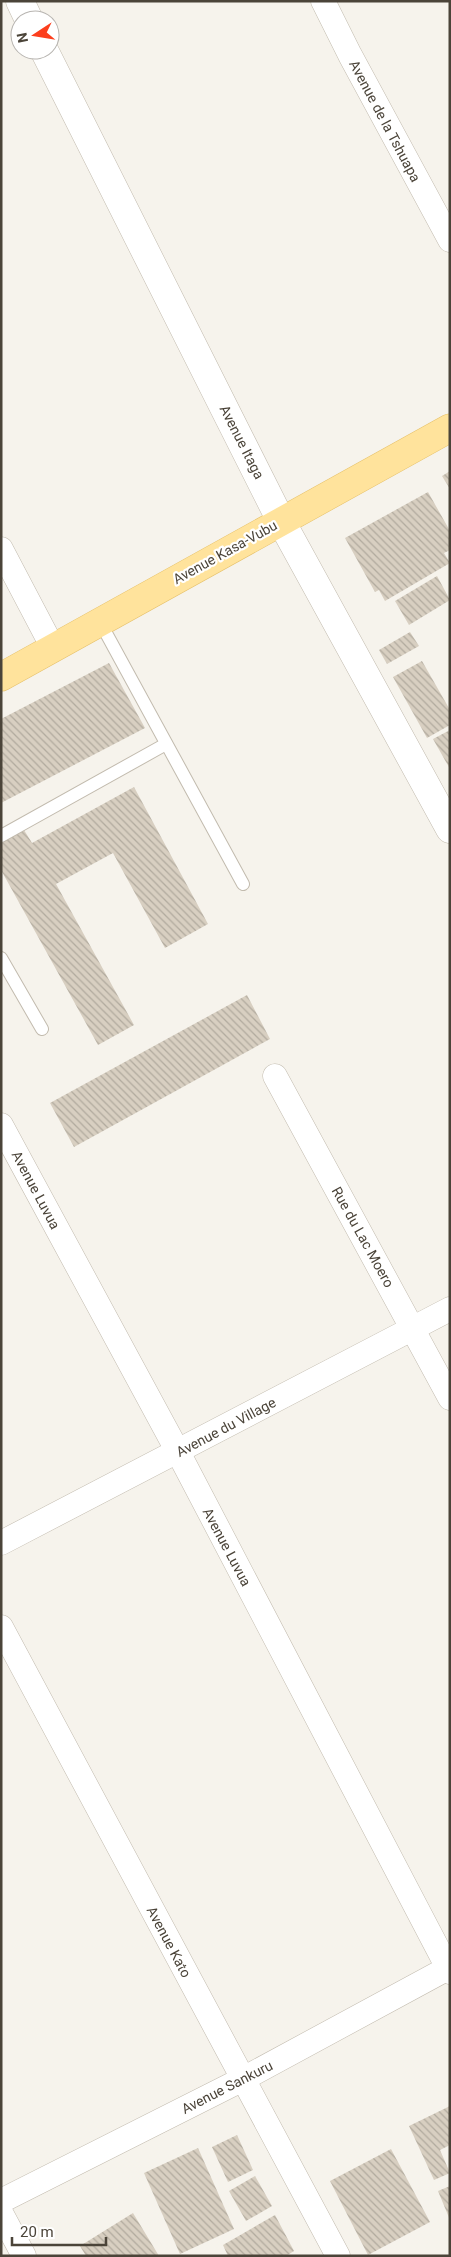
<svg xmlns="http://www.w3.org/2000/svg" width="451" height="2257" font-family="Roboto,sans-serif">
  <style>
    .building { fill: url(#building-back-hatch) }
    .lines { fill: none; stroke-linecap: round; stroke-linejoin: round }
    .service-casing { stroke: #c2bbae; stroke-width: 14 }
    .minor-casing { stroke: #c2bbae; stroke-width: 25 }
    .tertiary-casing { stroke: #c2bbae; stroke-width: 29 }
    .primary-casing { stroke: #e6c16a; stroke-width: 29 }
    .service { stroke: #fff; stroke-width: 12 }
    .minor { stroke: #fff; stroke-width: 24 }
    .tertiary { stroke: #fff; stroke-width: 28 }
    .primary { stroke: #ffe39c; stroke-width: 28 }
    .labels { text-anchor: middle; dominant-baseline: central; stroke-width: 4.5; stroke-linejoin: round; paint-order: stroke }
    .street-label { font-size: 14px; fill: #4b4439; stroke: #fff }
  </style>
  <defs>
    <pattern id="building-back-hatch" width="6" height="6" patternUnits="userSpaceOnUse" patternTransform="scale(1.25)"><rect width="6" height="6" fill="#d8cfc1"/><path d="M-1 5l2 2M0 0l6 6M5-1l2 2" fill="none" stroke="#b1aa9e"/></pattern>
  </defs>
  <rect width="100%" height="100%" fill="#f6f3ec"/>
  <g class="building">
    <path d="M 450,471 L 450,489 L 442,476 Z"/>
    <path d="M 428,492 L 450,531 L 450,550 L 444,553 L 450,563 L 385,601 L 379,590 L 375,592 L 345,538 Z"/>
    <path d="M 437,576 L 450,600 L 409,625 L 395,601 Z"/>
    <path d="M 410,632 L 419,646 L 387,664 L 379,650 Z"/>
    <path d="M 422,661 L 450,710 L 450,725 L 427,738 L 393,677 Z"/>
    <path d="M 109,663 L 145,728 L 1,803 L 1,719 Z"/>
    <path d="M 450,730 L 450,769 L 433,739 Z"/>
    <path d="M 134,787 L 208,924 L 165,948 L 113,853 L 56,884 L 134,1025 L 98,1045 L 1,870 L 1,843 L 24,830 L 32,843 Z"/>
    <path d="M 247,995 L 270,1039 L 74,1147 L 50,1103 Z"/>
    <path d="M 450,2106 L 450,2145 L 440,2150 L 450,2173 L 434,2180 L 409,2126 Z"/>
    <path d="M 237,2135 L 253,2170 L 228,2182 L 212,2147 Z"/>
    <path d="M 198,2148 L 234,2229 L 180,2254 L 144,2173 Z"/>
    <path d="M 391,2149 L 430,2222 L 368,2255 L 330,2181 Z"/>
    <path d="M 255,2176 L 272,2206 L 246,2221 L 229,2191 Z"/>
    <path d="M 450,2186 L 450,2220 L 438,2191 Z"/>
    <path d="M 133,2213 L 159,2256 L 86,2256 L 80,2246 Z"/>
    <path d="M 275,2215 L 294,2251 L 286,2256 L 228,2256 L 223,2245 Z"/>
  </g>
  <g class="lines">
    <g class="service-casing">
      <g id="service">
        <path d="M 100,622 L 243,884"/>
        <path d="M 1,836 L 166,744"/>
        <path d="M 1,958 L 42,1029"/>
      </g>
    </g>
    <g class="minor-casing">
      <g id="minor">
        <path d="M 323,1 L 350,55 L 450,240"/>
        <path d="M 1,549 L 53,648"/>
        <path d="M 275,1076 L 450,1398"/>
        <path d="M 1,1125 L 178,1452 L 450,1972"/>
        <path d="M 1,1543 L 450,1309"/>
        <path d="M 1,1627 L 338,2256"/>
        <path d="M 1,2201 L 243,2079 L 450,1967"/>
        <path d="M 1,2213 L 24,2256"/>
      </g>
    </g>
    <g class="tertiary-casing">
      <g id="tertiary">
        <path d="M 20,1 L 29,20"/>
        <path d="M 44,50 L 281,521 L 450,829"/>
      </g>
    </g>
    <g class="primary-casing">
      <path id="primary" d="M 1,677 L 450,428"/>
    </g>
    <use href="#service" class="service"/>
    <use href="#minor" class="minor"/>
    <use href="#tertiary" class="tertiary"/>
    <use href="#primary" class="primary"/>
  </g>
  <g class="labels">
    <g class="street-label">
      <text transform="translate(385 121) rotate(62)">Avenue de la Tshuapa</text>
      <text transform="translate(242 442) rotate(63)">Avenue Itaga</text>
      <text transform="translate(225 552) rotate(-29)">Avenue Kasa-Vubu</text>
      <text transform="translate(36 1190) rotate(62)">Avenue Luvua</text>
      <text transform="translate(363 1237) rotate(61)">Rue du Lac Moero</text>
      <text transform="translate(226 1427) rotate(-28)">Avenue du Village</text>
      <text transform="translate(227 1547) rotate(62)">Avenue Luvua</text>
      <text transform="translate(169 1942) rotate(62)">Avenue Kato</text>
      <text transform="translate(227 2087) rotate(-27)">Avenue Sankuru</text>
    </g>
  </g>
  <rect width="451" height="2257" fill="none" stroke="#4b4439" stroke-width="5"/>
  <g transform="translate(35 35) rotate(258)"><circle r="24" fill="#ffffff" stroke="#b7b4b0"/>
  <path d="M0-4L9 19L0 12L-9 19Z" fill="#fc3f1d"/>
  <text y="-8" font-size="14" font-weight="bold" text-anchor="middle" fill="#4b4439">N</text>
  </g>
  <path d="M12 2237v8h94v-8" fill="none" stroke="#4b4439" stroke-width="2.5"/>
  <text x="20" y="2237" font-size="15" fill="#4b4439" stroke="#ffffff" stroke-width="4" paint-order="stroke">20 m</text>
</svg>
